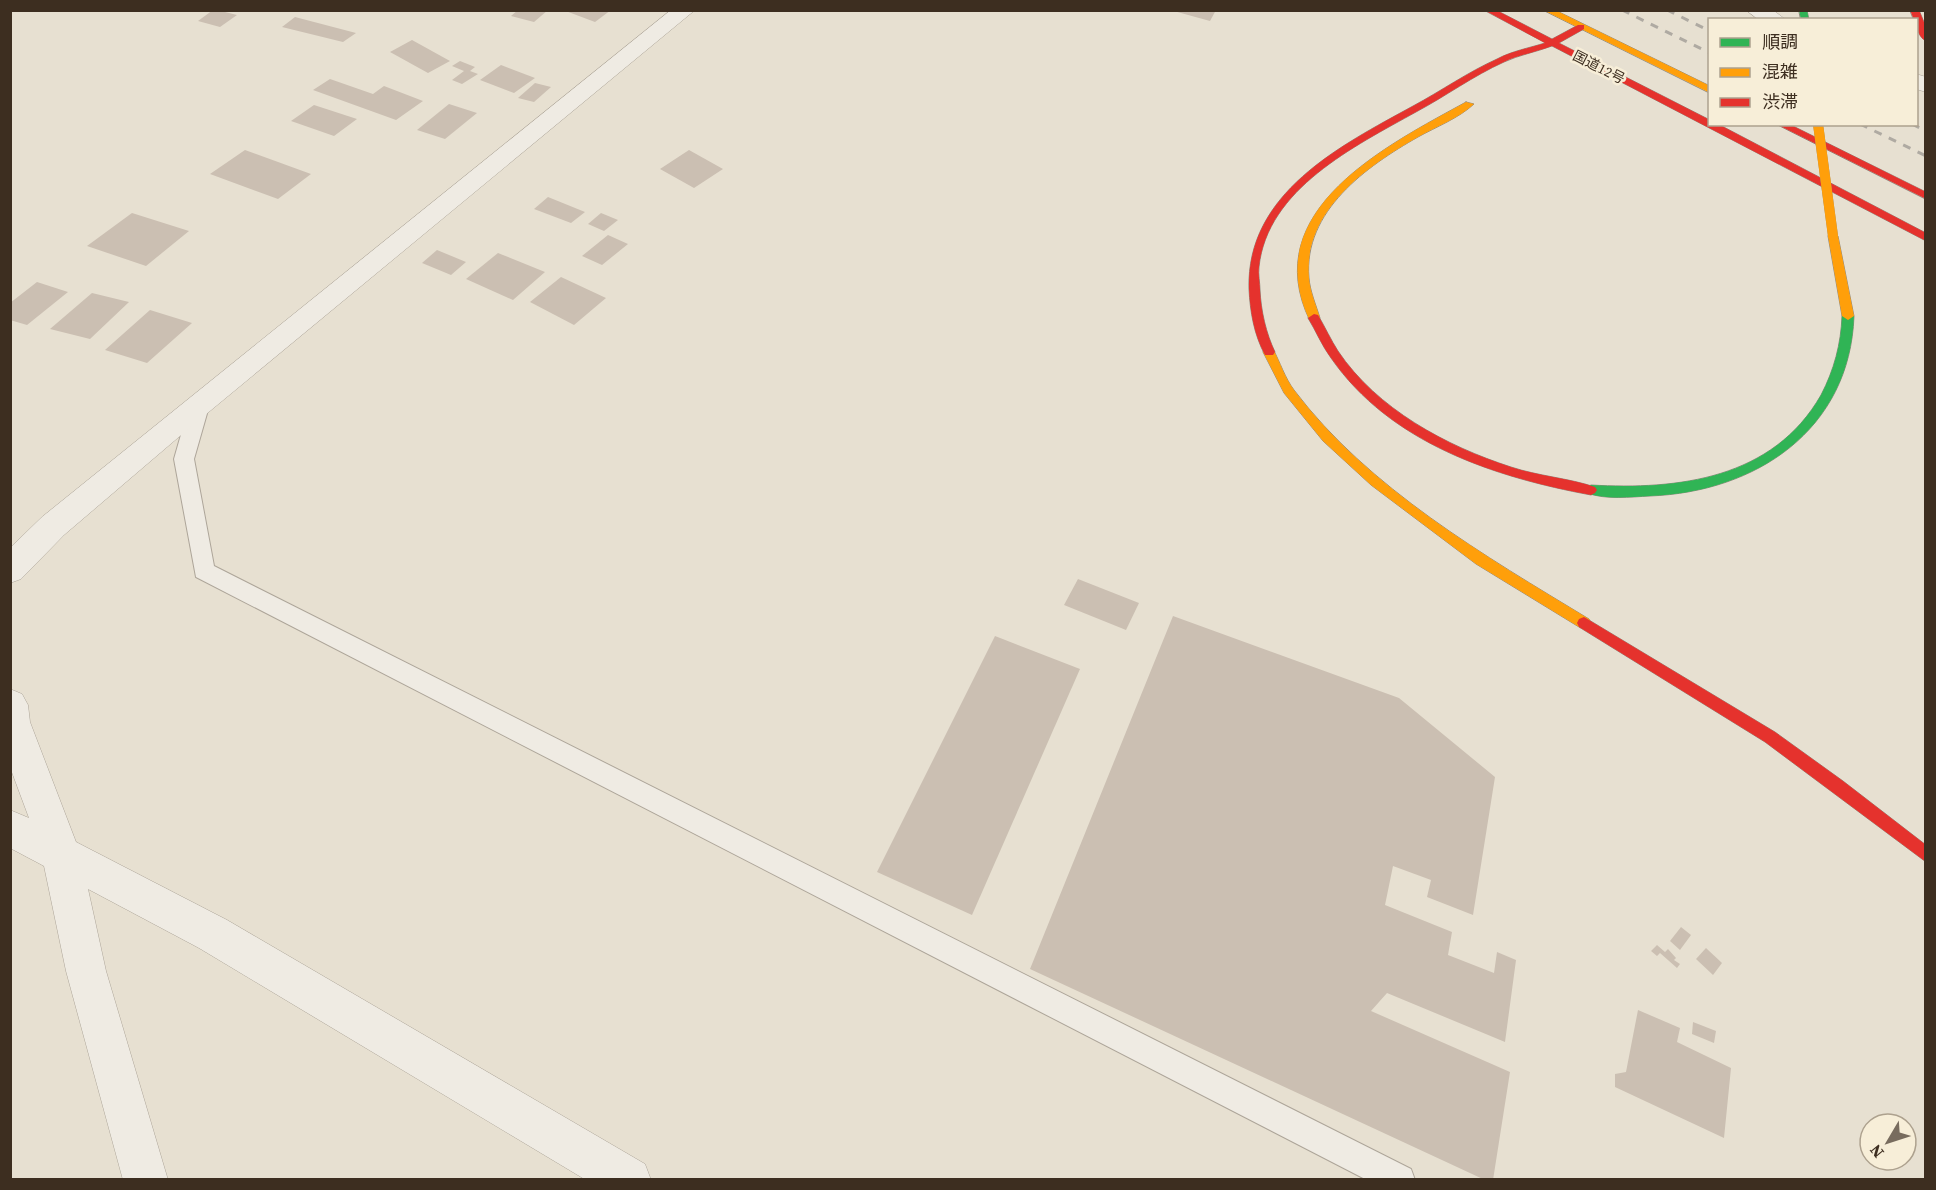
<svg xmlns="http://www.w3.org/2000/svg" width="1936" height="1190" font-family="'Source Serif 4','Noto Sans JP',serif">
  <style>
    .building { fill: #cbbfb2 }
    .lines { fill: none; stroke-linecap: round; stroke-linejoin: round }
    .lane-casing { stroke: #ada599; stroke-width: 2 }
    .street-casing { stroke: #ada599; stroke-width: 1 }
    .fast-casing { stroke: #928b80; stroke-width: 1 }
    .slow-casing { stroke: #928b80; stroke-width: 1 }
    .jam-casing { stroke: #928b80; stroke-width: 1 }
    .lane { fill: #efebe3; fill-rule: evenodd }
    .street { fill: #efebe3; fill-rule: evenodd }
    .fast { fill: #30b455; fill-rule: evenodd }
    .slow { fill: #ff9f0a; fill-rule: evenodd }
    .jam { fill: #e5322d; fill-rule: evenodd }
    .rail { stroke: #afaaa2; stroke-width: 3; stroke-dasharray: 8 8; stroke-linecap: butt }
    .slow-bridge-casing { stroke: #928b80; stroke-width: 10; stroke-linecap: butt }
    .slow-bridge { stroke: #ff9f0a; stroke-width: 10 }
    .labels { text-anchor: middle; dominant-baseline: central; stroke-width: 5; stroke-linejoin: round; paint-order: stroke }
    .far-street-label { font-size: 14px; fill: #3d2e20; stroke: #f7eed8 }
  </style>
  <rect width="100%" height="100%" fill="#e7e0d1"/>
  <g class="building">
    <path d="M 213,10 L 217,10 L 237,15 L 220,27 L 198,21 Z"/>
    <path d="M 518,10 L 548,10 L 534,22 L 511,16 Z"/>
    <path d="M 563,10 L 611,10 L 595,22 Z"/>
    <path d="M 1170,10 L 1216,10 L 1210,21 Z"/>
    <path d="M 295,17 L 356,33 L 343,42 L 282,27 Z"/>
    <path d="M 412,40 L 450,61 L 428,73 L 390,52 Z"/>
    <path d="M 460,61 L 475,67 L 470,71 L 478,74 L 462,84 L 452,80 L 464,71 L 452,66 Z"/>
    <path d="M 501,65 L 535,78 L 514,93 L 480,80 Z"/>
    <path d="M 330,79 L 373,94 L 384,86 L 423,101 L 396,120 L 313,90 Z"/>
    <path d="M 535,83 L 551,87 L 534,102 L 518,98 Z"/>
    <path d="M 449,104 L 477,113 L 445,139 L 417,130 Z"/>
    <path d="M 314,105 L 357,119 L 334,136 L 291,121 Z"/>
    <path d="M 245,150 L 311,174 L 278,199 L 210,174 Z"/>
    <path d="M 689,150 L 723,169 L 694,188 L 660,169 Z"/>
    <path d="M 548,197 L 585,212 L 571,223 L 534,209 Z"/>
    <path d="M 132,213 L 189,231 L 146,266 L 87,246 Z"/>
    <path d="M 601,213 L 618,220 L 604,231 L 588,224 Z"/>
    <path d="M 608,235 L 628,244 L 602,265 L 582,256 Z"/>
    <path d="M 437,250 L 466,262 L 451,275 L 422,263 Z"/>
    <path d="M 498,253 L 545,272 L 513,300 L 466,279 Z"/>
    <path d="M 561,277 L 606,298 L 574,325 L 530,302 Z"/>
    <path d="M 37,282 L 68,292 L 27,325 L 10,320 L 10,303 Z"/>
    <path d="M 92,293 L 129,302 L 90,339 L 50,329 Z"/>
    <path d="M 150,310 L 192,323 L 147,363 L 105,350 Z"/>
    <path d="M 1078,579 L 1139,603 L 1126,630 L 1064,605 Z"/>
    <path d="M 1173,616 L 1399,698 L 1495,777 L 1473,915 L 1427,897 L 1431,880 L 1393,866 L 1385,905 L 1452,932 L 1448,955 L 1494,973 L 1497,952 L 1516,960 L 1505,1042 L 1387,993 L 1371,1011 L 1510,1072 L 1493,1180 L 1485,1180 L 1030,969 Z"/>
    <path d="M 995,636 L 1080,669 L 972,915 L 877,872 Z"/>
    <path d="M 1681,927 L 1691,935 L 1680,950 L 1670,941 Z"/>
    <path d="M 1657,945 L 1665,952 L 1668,949 L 1676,958 L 1674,960 L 1680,964 L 1677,968 L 1660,953 L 1657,956 L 1651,951 Z"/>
    <path d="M 1706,948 L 1722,963 L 1713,975 L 1696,959 Z"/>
    <path d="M 1638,1010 L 1680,1028 L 1677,1042 L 1731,1068 L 1724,1138 L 1615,1087 L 1615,1074 L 1626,1072 Z"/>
    <path d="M 1693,1022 L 1716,1031 L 1714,1043 L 1692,1034 Z"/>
  </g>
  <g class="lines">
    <g class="lane-casing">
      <path id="lane" d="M 200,396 L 207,398 L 210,403 L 194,459 L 214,566 L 1411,1169 L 1415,1180 L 1367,1180 L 196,577 L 174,459 L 190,403 L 193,398 Z"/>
    </g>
    <g class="street-casing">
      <g id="street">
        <path d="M 671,10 L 695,10 L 187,430 L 64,535 L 21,579 L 10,583 L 10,548 L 42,517 Z"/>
        <path d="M 1746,10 L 1773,10 L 1786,20 L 1759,20 Z"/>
        <path d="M 1916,74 L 1926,77 L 1926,92 L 1916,89 Z"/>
        <path d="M 10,689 L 22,694 L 28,705 L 30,722 L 76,842 L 227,920 L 645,1164 L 651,1180 L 586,1180 L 199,948 L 88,889 L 106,971 L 168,1180 L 123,1180 L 66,971 L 44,866 L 10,848 L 10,810 L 29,818 L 10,767 Z"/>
      </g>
    </g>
    <g class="fast-casing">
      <g id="fast">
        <path d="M 1799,10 L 1807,10 L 1809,20 L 1801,20 Z"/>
        <path d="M 1848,312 L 1854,316 C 1850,430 1756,492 1650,496 C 1630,497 1606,500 1587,493 L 1585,490 L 1587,487 L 1591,485 C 1678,490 1773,479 1821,395 C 1834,370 1841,344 1842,316 Z"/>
      </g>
    </g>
    <g class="slow-casing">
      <g id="slow">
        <path d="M 1543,10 L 1555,10 L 1710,86 L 1710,93 Z"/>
        <path d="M 1466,102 L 1474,104 C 1459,118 1436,127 1418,137 C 1367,166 1303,211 1309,278 C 1310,291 1316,305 1320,318 L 1318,321 L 1310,321 C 1256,210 1388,145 1466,102 Z"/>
        <path d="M 1833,233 L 1838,236 L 1854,316 L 1848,320 L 1842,316 L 1828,236 Z"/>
        <path d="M 1269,348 L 1273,349 C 1280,362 1285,378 1294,390 C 1368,488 1485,556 1589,619 L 1591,623 L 1589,627 L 1584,629 L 1579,627 L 1476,564 L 1371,485 L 1323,441 L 1284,393 L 1263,352 Z"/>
      </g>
    </g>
    <g class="jam-casing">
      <g id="jam">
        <path d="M 1484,10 L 1496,10 L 1552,39 L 1578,25 L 1584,25 L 1584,29 L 1559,43 L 1710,120 L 1710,124 L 1718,124 L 1926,233 L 1926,241 L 1552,46 C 1536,52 1519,55 1504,62 C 1473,76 1446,96 1416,112 C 1355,146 1267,189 1259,267 C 1258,274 1260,283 1260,290 C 1261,311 1266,333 1275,352 L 1273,355 L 1265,355 C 1254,335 1250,311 1249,289 C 1246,193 1340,146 1413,106 C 1441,91 1468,72 1497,59 C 1512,51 1529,48 1545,43 Z"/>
        <path d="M 1910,10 L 1919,10 L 1926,27 L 1926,41 C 1919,38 1916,27 1916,20 L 1914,20 Z"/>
        <path d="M 1776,124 L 1789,124 L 1926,192 L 1926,199 Z"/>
        <path d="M 1314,314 L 1318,315 C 1325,327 1331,340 1338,351 C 1377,409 1446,446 1511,467 C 1538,476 1568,478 1595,487 L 1597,490 L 1595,493 L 1591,495 C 1494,477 1390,443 1331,358 C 1322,346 1316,331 1308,318 Z"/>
        <path d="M 1584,617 L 1775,732 L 1843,781 L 1926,845 L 1926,862 L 1765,742 L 1579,627 L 1577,623 L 1579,619 Z"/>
      </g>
    </g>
    <use href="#lane" class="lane"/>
    <use href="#street" class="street"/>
    <use href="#fast" class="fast"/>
    <use href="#slow" class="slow"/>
    <use href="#jam" class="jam"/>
    <g class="rail">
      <path d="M 1622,10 L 1710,53"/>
      <path d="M 1667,10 L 1710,31"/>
      <path d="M 1860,124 L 1926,156"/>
      <path d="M 1912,124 L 1926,131"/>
    </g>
    <g class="slow-bridge-casing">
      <path id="slow-bridge" d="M 1818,124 L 1833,236"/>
    </g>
    <use href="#slow-bridge" class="slow-bridge"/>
  </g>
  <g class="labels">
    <g class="far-street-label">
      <text transform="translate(1599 67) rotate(27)">国道12号</text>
    </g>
  </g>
  <rect width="1936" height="1190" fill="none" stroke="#3d2e20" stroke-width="24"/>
  <rect x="1708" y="18" width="210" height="108" fill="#f7eed8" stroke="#ada18e" stroke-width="1.5"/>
  <rect x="1720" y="38" width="30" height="9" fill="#30b455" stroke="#ada18e" stroke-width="1.5"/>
  <text x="1762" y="48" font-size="18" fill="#3d2e20">順調</text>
  <rect x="1720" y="68" width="30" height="9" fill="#ff9f0a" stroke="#ada18e" stroke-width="1.5"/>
  <text x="1762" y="78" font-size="18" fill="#3d2e20">混雑</text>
  <rect x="1720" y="98" width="30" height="9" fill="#e5322d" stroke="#ada18e" stroke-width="1.5"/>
  <text x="1762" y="108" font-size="18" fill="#3d2e20">渋滞</text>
  <g transform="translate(1888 1142) rotate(231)"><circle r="28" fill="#f7eed8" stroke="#ada18e" stroke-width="1.5"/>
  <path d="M0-4.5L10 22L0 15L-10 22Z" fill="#786c5e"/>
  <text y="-9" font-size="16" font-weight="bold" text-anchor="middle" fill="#3d2e20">N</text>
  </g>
</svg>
